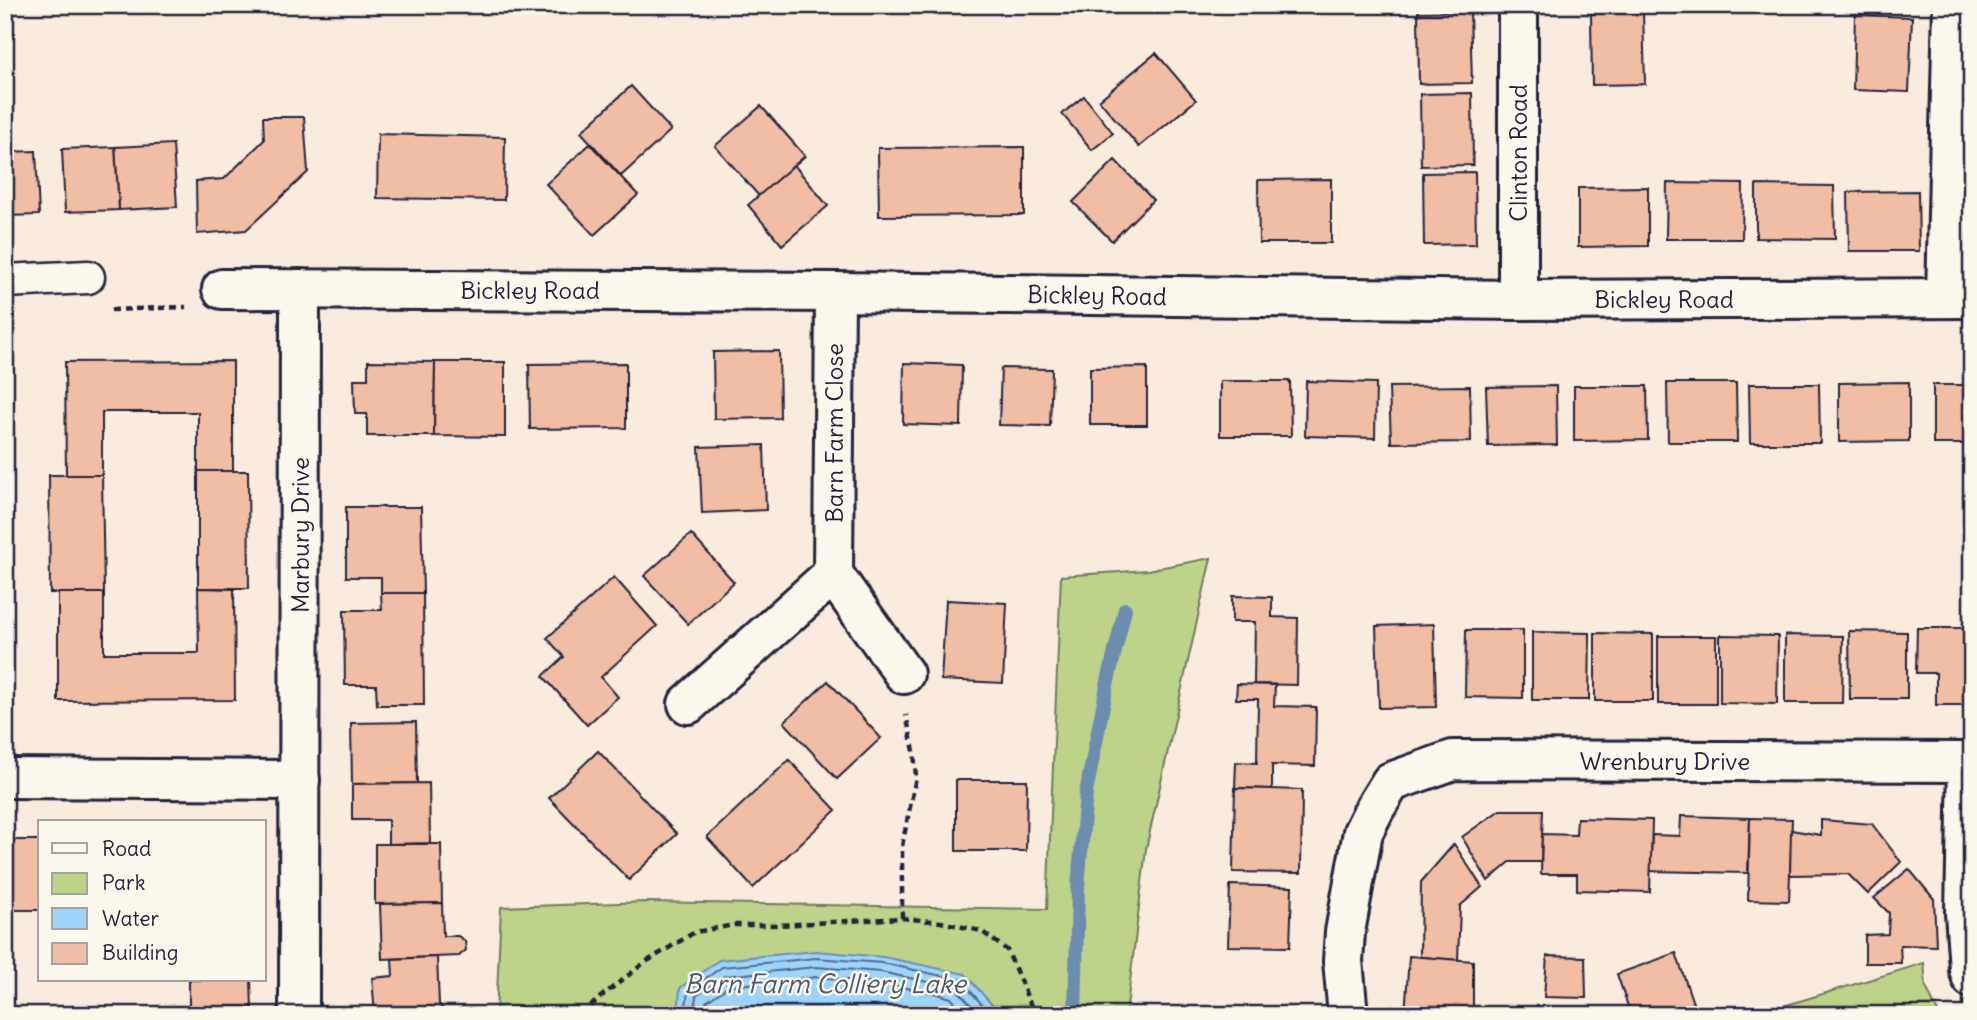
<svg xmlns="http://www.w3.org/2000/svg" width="1977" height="1020" font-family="Delius,sans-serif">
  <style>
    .green { fill: #bdd38a; stroke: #707a62; stroke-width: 2 }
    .water { fill: #9dd4fc; stroke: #6c8daf; stroke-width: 2 }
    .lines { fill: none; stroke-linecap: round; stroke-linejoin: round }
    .shore { stroke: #536988; stroke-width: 2 }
    .stream { stroke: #6c8daf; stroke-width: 14 }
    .building { fill: #f2bda5; stroke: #22223b; stroke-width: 2 }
    .pedestrian-casing { stroke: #22223b; stroke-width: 37 }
    .minor-casing { stroke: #22223b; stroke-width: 44 }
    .path { stroke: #22223b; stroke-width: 4.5; stroke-dasharray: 7 5; stroke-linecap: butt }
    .pedestrian { stroke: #fbf7ec; stroke-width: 32 }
    .minor { stroke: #fbf7ec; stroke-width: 38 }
    .labels { text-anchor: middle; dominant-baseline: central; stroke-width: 5; stroke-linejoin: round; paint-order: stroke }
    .street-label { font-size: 24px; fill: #22223b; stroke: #fbf7ec }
    .water-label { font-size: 26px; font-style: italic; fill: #475775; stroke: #fbf7ec }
  </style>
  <rect width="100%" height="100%" fill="#f9ebde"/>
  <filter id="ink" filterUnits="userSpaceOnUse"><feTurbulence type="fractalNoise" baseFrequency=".0143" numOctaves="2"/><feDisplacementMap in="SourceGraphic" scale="14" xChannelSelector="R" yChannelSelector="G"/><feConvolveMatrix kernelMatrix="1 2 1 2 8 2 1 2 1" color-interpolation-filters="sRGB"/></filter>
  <g filter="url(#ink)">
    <g class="green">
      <path d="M 1211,558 L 1146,849 L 1126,1015 L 496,1015 L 501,907 L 648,902 L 1047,909 L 1061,576 L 1148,570 Z"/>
      <path d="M 1924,963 L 1926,987 L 1939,1015 L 1754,1015 Z"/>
    </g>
    <path class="water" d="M 816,951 L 883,957 L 965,974 L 1001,1015 L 678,1015 L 680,988 L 719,960 Z"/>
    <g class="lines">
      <g class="shore">
        <path d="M 685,1015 L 688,991 L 722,967 L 816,958 L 882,963 L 961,980 L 991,1015"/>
        <path d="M 694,1015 L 696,996 L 725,976 L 816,967 L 881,972 L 956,988 L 980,1015"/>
        <path d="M 705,1015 L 706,1002 L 729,986 L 817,977 L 879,983 L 938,994 L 951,998 L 966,1015"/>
      </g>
      <path class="stream" d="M 1075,1015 L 1078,887 L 1086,793 L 1107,685 L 1125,609"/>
    </g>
    <g class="building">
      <path d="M 1470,11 L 1472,83 L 1419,84 L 1418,12 Z"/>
      <path d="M 1643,12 L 1645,84 L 1592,85 L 1591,13 Z"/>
      <path d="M 1855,15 L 1912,17 L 1909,92 L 1853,90 Z"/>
      <path d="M 1156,53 L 1196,100 L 1139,147 L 1099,100 Z"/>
      <path d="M 631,86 L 671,130 L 621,176 L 581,132 Z"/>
      <path d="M 1472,93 L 1473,165 L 1421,166 L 1420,94 Z"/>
      <path d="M 1084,96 L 1113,133 L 1092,150 L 1062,114 Z"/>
      <path d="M 761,106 L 805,156 L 759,196 L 715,146 Z"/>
      <path d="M 263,117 L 304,117 L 308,172 L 246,230 L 197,234 L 196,181 L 224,179 L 264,140 Z"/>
      <path d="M 378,134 L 505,137 L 504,200 L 377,198 Z"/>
      <path d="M 173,144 L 177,207 L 119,210 L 115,147 Z"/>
      <path d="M 590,144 L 638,195 L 594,235 L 546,184 Z"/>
      <path d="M 115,147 L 119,210 L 65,212 L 62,149 Z"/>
      <path d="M 1024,147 L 1024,215 L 879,216 L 878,148 Z"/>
      <path d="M 36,151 L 39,215 L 5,216 L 5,152 Z"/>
      <path d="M 1115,160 L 1153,200 L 1112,241 L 1073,202 Z"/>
      <path d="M 794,165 L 828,206 L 782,245 L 748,205 Z"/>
      <path d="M 1475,172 L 1476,244 L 1424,245 L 1423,173 Z"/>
      <path d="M 1331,179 L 1331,243 L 1259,243 L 1258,180 Z"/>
      <path d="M 1667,183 L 1743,184 L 1742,239 L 1666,239 Z"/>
      <path d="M 1756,185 L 1834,186 L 1835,239 L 1756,238 Z"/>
      <path d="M 1648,187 L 1648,246 L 1578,247 L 1578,188 Z"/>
      <path d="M 1918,191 L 1919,251 L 1849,251 L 1848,192 Z"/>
      <path d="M 779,351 L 780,418 L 714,419 L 713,352 Z"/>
      <path d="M 233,361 L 233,471 L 198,471 L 198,412 L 102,412 L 102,475 L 66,475 L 65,362 Z"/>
      <path d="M 368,361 L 435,362 L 434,436 L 367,436 L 367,414 L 355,414 L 354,379 L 368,379 Z"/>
      <path d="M 435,362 L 505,362 L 505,437 L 434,436 Z"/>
      <path d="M 626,363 L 626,428 L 530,429 L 529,364 Z"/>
      <path d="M 904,363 L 962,365 L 961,426 L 903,424 Z"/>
      <path d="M 1147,367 L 1147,425 L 1090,425 L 1090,368 Z"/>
      <path d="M 1001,368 L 1052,369 L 1050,426 L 999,425 Z"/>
      <path d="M 1220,381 L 1290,381 L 1291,436 L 1220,436 Z"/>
      <path d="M 1306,381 L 1376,383 L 1375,438 L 1305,436 Z"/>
      <path d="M 1909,382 L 1909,441 L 1839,442 L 1839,383 Z"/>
      <path d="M 1667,383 L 1736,383 L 1737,442 L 1668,442 Z"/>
      <path d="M 1749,384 L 1819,384 L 1820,443 L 1750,443 Z"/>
      <rect x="1933" y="385" width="39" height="59"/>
      <path d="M 1470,386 L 1471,442 L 1391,443 L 1389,387 Z"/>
      <path d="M 1556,386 L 1557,445 L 1488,446 L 1486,387 Z"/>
      <path d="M 1574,386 L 1647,386 L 1648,440 L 1574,441 Z"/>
      <path d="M 764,445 L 766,510 L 702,513 L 699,447 Z"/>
      <path d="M 198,471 L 248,471 L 249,588 L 198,588 Z"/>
      <path d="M 49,475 L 102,475 L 104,593 L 50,593 Z"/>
      <path d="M 346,507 L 421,507 L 423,593 L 381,593 L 381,577 L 346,577 Z"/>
      <path d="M 691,534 L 734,582 L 688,624 L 644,576 Z"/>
      <path d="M 614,577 L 657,626 L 601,677 L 618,697 L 587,725 L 543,676 L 564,657 L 547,638 Z"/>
      <path d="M 198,588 L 234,589 L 235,700 L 58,701 L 58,593 L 104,593 L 104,653 L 199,653 Z"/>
      <path d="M 381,593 L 423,593 L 424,705 L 377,705 L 376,685 L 345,685 L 344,610 L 382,610 Z"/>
      <path d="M 1232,596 L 1272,597 L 1272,617 L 1298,618 L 1297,685 L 1254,684 L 1255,622 L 1232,622 Z"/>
      <path d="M 946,600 L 1007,603 L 1003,683 L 941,680 Z"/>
      <path d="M 1434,624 L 1436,707 L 1379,708 L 1376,626 Z"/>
      <path d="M 1917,628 L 1972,628 L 1972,705 L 1936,705 L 1936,673 L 1916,673 Z"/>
      <path d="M 1466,630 L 1523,630 L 1523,698 L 1465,697 Z"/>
      <path d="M 1849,631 L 1907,632 L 1907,699 L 1850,699 Z"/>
      <path d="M 1532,632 L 1590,633 L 1589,700 L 1532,700 Z"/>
      <path d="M 1595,633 L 1653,634 L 1653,701 L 1595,701 Z"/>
      <path d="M 1720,635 L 1778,636 L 1777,704 L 1720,703 Z"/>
      <path d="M 1785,635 L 1843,636 L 1842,703 L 1785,703 Z"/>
      <rect x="1658" y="636" width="58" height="68"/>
      <path d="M 828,681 L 881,738 L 837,779 L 784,722 Z"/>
      <path d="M 1237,684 L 1275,685 L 1274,706 L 1316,707 L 1315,766 L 1272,765 L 1272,789 L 1235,788 L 1236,762 L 1257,763 L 1258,699 L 1236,699 Z"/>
      <path d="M 416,722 L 417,783 L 352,784 L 351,723 Z"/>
      <path d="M 598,751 L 677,834 L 629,880 L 549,798 Z"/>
      <path d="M 789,760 L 836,810 L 753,888 L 707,837 Z"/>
      <path d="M 956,780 L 1027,780 L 1026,851 L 956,851 Z"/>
      <path d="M 429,783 L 430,843 L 388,844 L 388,820 L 352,820 L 352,784 Z"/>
      <path d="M 1235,788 L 1302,790 L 1301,873 L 1233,872 Z"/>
      <path d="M 1500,810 L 1543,810 L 1541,862 L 1510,862 L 1488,881 L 1462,837 Z"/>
      <path d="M 1681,816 L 1750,818 L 1748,873 L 1650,871 L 1652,835 L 1680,836 Z"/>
      <path d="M 1577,818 L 1652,820 L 1650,892 L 1577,890 L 1577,874 L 1541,874 L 1542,834 L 1576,835 Z"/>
      <path d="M 1750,818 L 1792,819 L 1789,901 L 1748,900 Z"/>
      <path d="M 1821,820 L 1872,824 L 1901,862 L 1868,894 L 1848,874 L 1790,875 L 1791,830 L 1821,835 Z"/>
      <rect x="5" y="840" width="35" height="70"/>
      <path d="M 375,844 L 441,844 L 442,903 L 375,904 Z"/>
      <path d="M 1454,844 L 1482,887 L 1460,906 L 1458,960 L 1420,957 L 1421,882 Z"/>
      <path d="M 1909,869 L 1934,899 L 1936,946 L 1900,945 L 1901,963 L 1865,963 L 1865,935 L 1888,934 L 1889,913 L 1874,898 Z"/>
      <path d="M 1230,885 L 1292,887 L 1290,947 L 1228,946 Z"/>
      <path d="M 442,903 L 443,936 L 458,936 L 465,941 L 466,950 L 459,956 L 382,959 L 380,904 Z"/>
      <path d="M 1676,953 L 1697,1015 L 1631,1015 L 1617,974 Z"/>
      <path d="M 1409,956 L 1473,961 L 1473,1015 L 1405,1015 Z"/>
      <path d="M 1547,956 L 1585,957 L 1586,998 L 1544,997 Z"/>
      <path d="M 437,957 L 439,1004 L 448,1015 L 375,1015 L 372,978 L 393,976 L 392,959 Z"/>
      <path d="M 189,980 L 251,980 L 252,1008 L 189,1009 Z"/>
      <path d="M 230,1008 L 229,1015 L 165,1015 L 164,1011 Z"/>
    </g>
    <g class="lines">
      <g class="pedestrian-casing">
        <path id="pedestrian" d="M 5,281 L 88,277"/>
      </g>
      <g class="minor-casing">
        <g id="minor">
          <path d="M 1518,5 L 1518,300"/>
          <path d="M 222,289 L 835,292 L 1518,300 L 1972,298"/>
          <path d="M 1946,297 L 1953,5"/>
          <path d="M 833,574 L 904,674"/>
          <path d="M 688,704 L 833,574 L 835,292"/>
          <path d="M 5,778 L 300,780"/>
          <path d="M 299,1015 L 300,289"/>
          <path d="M 1348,1015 L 1343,961 L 1345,932 L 1363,832 L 1375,808 L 1391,782 L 1453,760 L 1968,762 L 1965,913 L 1969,969 L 1972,978"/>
        </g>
      </g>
      <g class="path">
        <path d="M 111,310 L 186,307"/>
        <path d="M 902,918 L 902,846 L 916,777 L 914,751 L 906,715"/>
        <path d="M 582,1015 L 598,999 L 644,963 L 695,932 L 734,925 L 779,925 L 902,918 L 941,922 L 981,931 L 1007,950 L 1035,1015"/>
      </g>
      <use href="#pedestrian" class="pedestrian"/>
      <use href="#minor" class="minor"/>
    </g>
  </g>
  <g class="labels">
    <g class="street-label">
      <text transform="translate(1518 153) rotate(-90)">Clinton Road</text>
      <text x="530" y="290">Bickley Road</text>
      <text transform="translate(1097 295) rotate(1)">Bickley Road</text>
      <text x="1664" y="299">Bickley Road</text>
      <text transform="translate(834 433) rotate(-90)">Barn Farm Close</text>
      <text transform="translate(300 535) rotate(-90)">Marbury Drive</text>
      <text x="1665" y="761">Wrenbury Drive</text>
    </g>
    <g class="water-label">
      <text x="825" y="983">Barn Farm Colliery Lake</text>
    </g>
  </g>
  <rect width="1977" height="1020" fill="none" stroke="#fbf7ec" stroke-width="28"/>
  <rect x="14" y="14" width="1949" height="992" fill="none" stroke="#22223b" stroke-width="2.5" filter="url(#ink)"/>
  <rect x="38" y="820" width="228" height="161" fill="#fbf7ec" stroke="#a4a2a5" stroke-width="2"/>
  <rect x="52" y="843" width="35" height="10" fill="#fbf7ec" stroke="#a4a2a5" stroke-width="2"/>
  <text x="102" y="856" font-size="21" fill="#22223b">Road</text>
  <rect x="52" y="873" width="35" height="21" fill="#bdd38a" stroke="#a4a2a5" stroke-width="2"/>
  <text x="102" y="890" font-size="21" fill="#22223b">Park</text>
  <rect x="52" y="908" width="35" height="21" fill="#9dd4fc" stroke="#a4a2a5" stroke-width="2"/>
  <text x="102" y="926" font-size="21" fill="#22223b">Water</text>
  <rect x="52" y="943" width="35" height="21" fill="#f2bda5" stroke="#a4a2a5" stroke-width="2"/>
  <text x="102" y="960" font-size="21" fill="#22223b">Building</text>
</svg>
